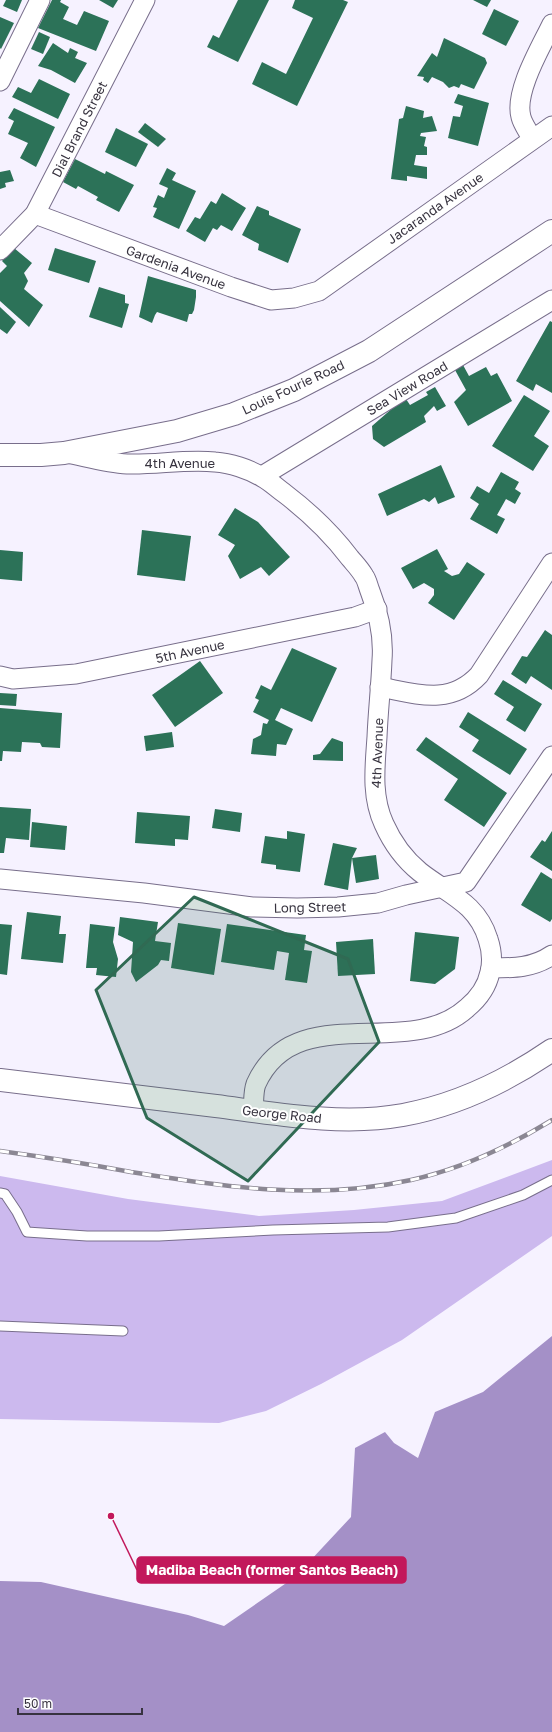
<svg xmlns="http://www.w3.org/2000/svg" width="552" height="1732" font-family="'Golos Text',sans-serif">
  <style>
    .green { fill: #ccb9ee }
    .water { fill: #a490c7 }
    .building { fill: #2c7258 }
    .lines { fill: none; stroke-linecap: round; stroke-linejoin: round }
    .lane-casing { stroke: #786e8b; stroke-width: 11 }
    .street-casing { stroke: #786e8b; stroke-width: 21 }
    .secondary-casing { stroke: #786e8b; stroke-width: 24 }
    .lane { stroke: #fff; stroke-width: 9 }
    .street { stroke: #fff; stroke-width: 19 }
    .secondary { stroke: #fff; stroke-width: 22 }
    .rail-casing { stroke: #8b8793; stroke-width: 4.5 }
    .rail { stroke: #fff; stroke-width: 3; stroke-dasharray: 9; stroke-linecap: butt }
    .marked { fill: #306a53; fill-opacity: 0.2; stroke: #306a53; stroke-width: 3; stroke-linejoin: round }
    .labels { text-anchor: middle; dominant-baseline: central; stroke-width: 4; stroke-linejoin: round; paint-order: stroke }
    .street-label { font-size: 13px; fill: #37333f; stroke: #fff }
    .leader { fill: none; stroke: #c2185b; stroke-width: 1.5 }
    .callout-dot { fill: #c2185b; stroke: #fff; stroke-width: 1.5 }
    .callout { fill: #c2185b; stroke: #c2185b; stroke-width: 1.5 }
    .callout-label { font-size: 14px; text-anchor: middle; font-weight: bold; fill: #fff }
  </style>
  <rect width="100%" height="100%" fill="#f6f2ff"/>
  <path class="green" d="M 552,1160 L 552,1236 L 402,1340 L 321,1384 L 266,1411 L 219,1423 L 0,1419 L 0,1176 L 128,1199 L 259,1216 L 354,1210 L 442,1201 Z"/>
  <path class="water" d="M 552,1336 L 552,1732 L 0,1732 L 0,1581 L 41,1582 L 188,1615 L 224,1626 L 295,1577 L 351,1517 L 355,1448 L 385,1432 L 394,1443 L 418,1458 L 435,1412 L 483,1392 Z"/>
  <g class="building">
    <path d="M 6,0 L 22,0 L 17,12 L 3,6 Z"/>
    <path d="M 52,0 L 61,0 L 60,2 L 69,7 L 63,19 L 77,25 L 84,11 L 109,21 L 96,51 L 38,28 Z"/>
    <path d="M 99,0 L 118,0 L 113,8 Z"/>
    <path d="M 238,0 L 269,0 L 238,62 L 207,47 L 213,35 L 219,38 Z"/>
    <path d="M 295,0 L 343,0 L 348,2 L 297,106 L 252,84 L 262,62 L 286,74 L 313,18 L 292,8 Z"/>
    <path d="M 473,0 L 491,0 L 487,7 Z"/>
    <path d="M 494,9 L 519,21 L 506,46 L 482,34 Z"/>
    <path d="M 0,17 L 14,23 L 1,49 L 0,48 Z"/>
    <path d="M 39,32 L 50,37 L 43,54 L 31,49 Z"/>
    <path d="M 444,38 L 485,58 L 487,63 L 474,89 L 461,84 L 459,88 L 454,86 L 449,88 L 443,82 L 432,77 L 428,83 L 423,80 L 424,77 L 417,76 L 432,53 L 437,57 Z"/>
    <path d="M 53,43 L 68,53 L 70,48 L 78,52 L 75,58 L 87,63 L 75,83 L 51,70 L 38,66 Z"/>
    <path d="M 39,79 L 70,94 L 58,119 L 12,97 L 18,87 L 31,93 Z"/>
    <path d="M 458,94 L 489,103 L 478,146 L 448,138 L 453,116 L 460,117 L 463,106 L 454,103 Z"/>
    <path d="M 406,106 L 424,111 L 423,118 L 432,116 L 437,131 L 421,133 L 420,136 L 426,137 L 424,146 L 427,147 L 427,155 L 416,155 L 414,165 L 427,167 L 427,179 L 407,176 L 407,181 L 391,179 L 399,119 L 403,118 Z"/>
    <path d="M 14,108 L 55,127 L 36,167 L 20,158 L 28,143 L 8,134 L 14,121 L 8,118 Z"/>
    <path d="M 145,123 L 166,139 L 158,147 L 138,132 Z"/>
    <path d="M 116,128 L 148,144 L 136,167 L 105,152 Z"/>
    <path d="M 75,159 L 105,174 L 106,171 L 134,185 L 119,212 L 96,200 L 98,197 L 78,186 L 76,189 L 63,182 Z"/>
    <path d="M 167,168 L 176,173 L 172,180 L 196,191 L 179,229 L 153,217 L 157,208 L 153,207 L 158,195 L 164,198 L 168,188 L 159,184 Z"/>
    <path d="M 10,170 L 14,181 L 5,183 L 6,187 L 0,189 L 0,172 Z"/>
    <path d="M 222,193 L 246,208 L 232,231 L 221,225 L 217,230 L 213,228 L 205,242 L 186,231 L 195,217 L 200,219 L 211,201 L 216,204 Z"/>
    <path d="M 257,206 L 269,211 L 269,215 L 301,229 L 288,263 L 258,250 L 259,244 L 242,235 Z"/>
    <path d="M 14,248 L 32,263 L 24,273 L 28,281 L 24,289 L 43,305 L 29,327 L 0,301 L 0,273 L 7,266 L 2,261 Z"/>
    <path d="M 55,248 L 96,261 L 89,283 L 48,270 Z"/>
    <path d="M 148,276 L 196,290 L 196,297 L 194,310 L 192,314 L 189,314 L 187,322 L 157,312 L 155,315 L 152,323 L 139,317 Z"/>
    <path d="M 99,287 L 125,295 L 125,303 L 129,304 L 122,328 L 89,317 Z"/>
    <path d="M 0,307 L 16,322 L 7,334 L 0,329 Z"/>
    <path d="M 550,321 L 552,322 L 552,393 L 536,384 L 533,391 L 516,381 Z"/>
    <path d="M 463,365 L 469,376 L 486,367 L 491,376 L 497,373 L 512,401 L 468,426 L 454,402 L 466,390 L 455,370 Z"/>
    <path d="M 435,387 L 446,406 L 437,411 L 434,406 L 424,416 L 426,422 L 384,447 L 373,439 L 372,426 L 395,406 L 406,399 L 410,405 L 428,395 L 426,392 Z"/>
    <path d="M 524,395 L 550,411 L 534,436 L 549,446 L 533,471 L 492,446 Z"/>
    <path d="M 441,465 L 455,497 L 438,504 L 435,497 L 429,502 L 424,499 L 387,516 L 378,494 Z"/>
    <path d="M 501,472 L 519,482 L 515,489 L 521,493 L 515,504 L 506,499 L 497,515 L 505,519 L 497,534 L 470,519 L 479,504 L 470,498 L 477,486 L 489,493 Z"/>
    <path d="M 235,508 L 258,522 L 290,557 L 269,576 L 261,567 L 240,579 L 228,556 L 235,545 L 218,535 Z"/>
    <path d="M 142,530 L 191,536 L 185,581 L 137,575 Z"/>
    <path d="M 437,549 L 448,569 L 444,571 L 452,576 L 459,574 L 467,562 L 485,574 L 454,620 L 428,603 L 434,595 L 434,589 L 424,583 L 413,589 L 401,568 Z"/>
    <path d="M 0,550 L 23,552 L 22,581 L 0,579 Z"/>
    <path d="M 545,630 L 552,635 L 552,690 L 531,676 L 526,684 L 511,674 L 522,656 L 527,657 Z"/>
    <path d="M 292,648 L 337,668 L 312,722 L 281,708 L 275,720 L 293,729 L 286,745 L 277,744 L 276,756 L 251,754 L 253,739 L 261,735 L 263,723 L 267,724 L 269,720 L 253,712 L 259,700 L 255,698 L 261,685 L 271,690 Z"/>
    <path d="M 200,661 L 223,693 L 175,727 L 152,695 Z"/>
    <path d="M 503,680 L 542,704 L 525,732 L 506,720 L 514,707 L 494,694 Z"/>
    <path d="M 0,693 L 17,694 L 16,706 L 0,705 Z"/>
    <path d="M 0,708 L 62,713 L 60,748 L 42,747 L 40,743 L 22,742 L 21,752 L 3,751 L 2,761 L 0,761 Z"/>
    <path d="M 468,712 L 527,749 L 510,775 L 472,751 L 479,740 L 459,727 Z"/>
    <path d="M 172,732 L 174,747 L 146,751 L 144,736 Z"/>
    <path d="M 426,737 L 507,793 L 484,827 L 444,800 L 458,779 L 416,750 Z"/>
    <path d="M 332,738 L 343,742 L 343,761 L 313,760 L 313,755 L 320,754 Z"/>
    <path d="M 0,807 L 31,809 L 29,840 L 6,838 L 4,853 L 0,853 Z"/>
    <path d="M 215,809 L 242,813 L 240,832 L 212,828 Z"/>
    <path d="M 137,812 L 190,816 L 188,840 L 175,839 L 175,846 L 135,843 Z"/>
    <path d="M 32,822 L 67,826 L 65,850 L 30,847 Z"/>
    <path d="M 287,831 L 305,834 L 300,872 L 276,869 L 276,865 L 261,863 L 265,836 L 287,839 Z"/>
    <path d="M 552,831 L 552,871 L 530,857 L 542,840 L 545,842 Z"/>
    <path d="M 333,843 L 357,848 L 352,858 L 376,855 L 379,879 L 356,883 L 352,858 L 348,890 L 324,885 Z"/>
    <path d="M 541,872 L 552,879 L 552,919 L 550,922 L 521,905 Z"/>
    <path d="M 27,912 L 61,916 L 59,934 L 66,934 L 63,963 L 21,959 Z"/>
    <path d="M 120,917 L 158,922 L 155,941 L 171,943 L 169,961 L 161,960 L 158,965 L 136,982 L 131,972 L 133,942 L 118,935 Z"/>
    <path d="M 178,923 L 221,929 L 214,975 L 171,968 Z"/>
    <path d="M 0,924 L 12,925 L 7,975 L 0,974 Z"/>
    <path d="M 90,924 L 115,927 L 113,942 L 118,959 L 116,977 L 96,975 L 97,968 L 86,968 Z"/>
    <path d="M 227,924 L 306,935 L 304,950 L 312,951 L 307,983 L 285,980 L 289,953 L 277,951 L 274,970 L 221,962 Z"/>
    <path d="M 415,932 L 459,937 L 455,969 L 435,984 L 410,981 Z"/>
    <path d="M 373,939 L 375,974 L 338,976 L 336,942 Z"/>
  </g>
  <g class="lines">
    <g class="lane-casing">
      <g id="lane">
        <path d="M 0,1193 L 5,1194 L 17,1212 L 27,1232 L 87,1236 L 159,1236 L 273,1230 L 388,1227 L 456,1218 L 523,1195 L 552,1180"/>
        <path d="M 0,1326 L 123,1331"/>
      </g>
    </g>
    <g class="street-casing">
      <g id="street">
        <path d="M 0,81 L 40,0"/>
        <path d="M 532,139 C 529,132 523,125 521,117 C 514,92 541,47 552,24"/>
        <path d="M 35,214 L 231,287 L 271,300 L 294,298 L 319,291 L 552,126"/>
        <path d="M 0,250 L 35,214 L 145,0"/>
        <path d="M 67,453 C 87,457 107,463 127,464 C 156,465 186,459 215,462 C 230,463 249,469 262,477 C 270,481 277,488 284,493 C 309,512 331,533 350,558 C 355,564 360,569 364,576 C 367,580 368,586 370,591 C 379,614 384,635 382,660 C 381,686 378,712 377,737 C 375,766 371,796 384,824 C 392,842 404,859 420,872 C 448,894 477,903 488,939 C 492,951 493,960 490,972 C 487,987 479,998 467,1008 C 408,1062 295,997 256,1084 C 253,1092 254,1103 253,1111"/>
        <path d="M 262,476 L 552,300"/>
        <path d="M 0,676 L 13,679 L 76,674 L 355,617 L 377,609"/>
        <path d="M 380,687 C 417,694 450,706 479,675 L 552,563"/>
        <path d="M 0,879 L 144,893 L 252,907 L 297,908 L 338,907 L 378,903 L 406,895 L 466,882 L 552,756"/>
        <path d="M 491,968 C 514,968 533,968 552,955"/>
      </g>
    </g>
    <g class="secondary-casing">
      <g id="secondary">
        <path d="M 0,455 L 41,455 L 64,453 L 177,431 L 234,414 L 294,390 L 369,351 L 552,231"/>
        <path d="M 0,1080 C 72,1088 144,1097 216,1106 C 277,1114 342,1126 403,1115 C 457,1105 507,1081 552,1050"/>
      </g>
    </g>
    <use href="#lane" class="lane"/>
    <use href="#street" class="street"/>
    <use href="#secondary" class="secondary"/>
    <g class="rail-casing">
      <path id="rail" d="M 0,1151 C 44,1157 88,1164 131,1172 C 226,1187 316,1201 411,1180 C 461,1169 508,1147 552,1120"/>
    </g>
    <use href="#rail" class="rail"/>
  </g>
  <path class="marked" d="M 194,897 L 348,959 L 379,1042 L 248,1181 L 147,1118 L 96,990 Z"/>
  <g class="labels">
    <g class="street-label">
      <text transform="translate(79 129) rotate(-63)">Dial Brand Street</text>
      <text transform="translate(435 208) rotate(-35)">Jacaranda Avenue</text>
      <text transform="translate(176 267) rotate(20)">Gardenia Avenue</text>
      <text transform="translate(293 387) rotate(-25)">Louis Fourie Road</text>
      <text transform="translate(407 388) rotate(-31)">Sea View Road</text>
      <text x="180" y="463">4th Avenue</text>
      <text transform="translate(190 651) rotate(-12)">5th Avenue</text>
      <text transform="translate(377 753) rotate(-88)">4th Avenue</text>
      <text transform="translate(310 907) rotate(-1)">Long Street</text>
      <text transform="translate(282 1114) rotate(6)">George Road</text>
    </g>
  </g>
  <path class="leader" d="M111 1516L137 1570"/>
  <circle class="callout-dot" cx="111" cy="1516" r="4"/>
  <rect class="callout" x="137" y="1557" width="269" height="26" rx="4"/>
  <g class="callout-label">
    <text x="272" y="1575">Madiba Beach (former Santos Beach)</text>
  </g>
  <path d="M18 1708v6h124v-6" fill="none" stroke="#37333f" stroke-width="2"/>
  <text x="24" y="1708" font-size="12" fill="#37333f" stroke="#ffffff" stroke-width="3" paint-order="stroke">50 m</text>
</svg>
